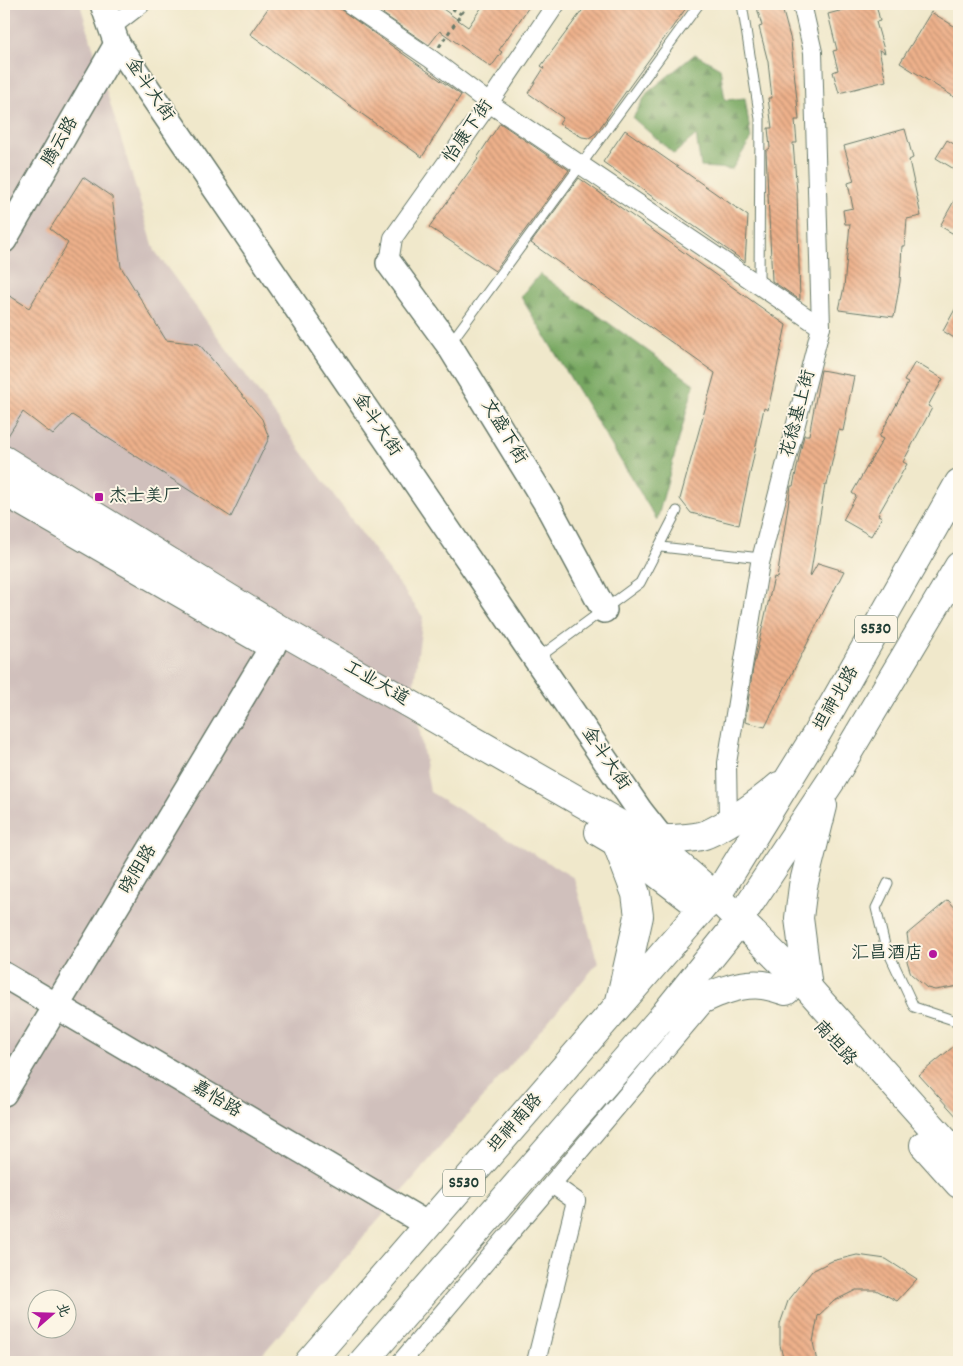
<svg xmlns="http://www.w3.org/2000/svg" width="963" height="1366" font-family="Dekko,'LXGW WenKai TC',sans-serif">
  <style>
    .industrial { fill: #d0c0bc; fill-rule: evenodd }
    .forest { fill: url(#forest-firs); stroke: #4c724b }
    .building { fill: url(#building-back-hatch) }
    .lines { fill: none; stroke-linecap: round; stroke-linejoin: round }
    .lane-casing { stroke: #687969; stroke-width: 11 }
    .street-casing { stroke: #687969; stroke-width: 20 }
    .secondary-casing { stroke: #687969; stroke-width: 28 }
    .primary-casing { stroke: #687969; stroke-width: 30 }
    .path { stroke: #687969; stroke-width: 3; stroke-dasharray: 4 4; stroke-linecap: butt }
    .lane { stroke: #fff; stroke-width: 9 }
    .street { stroke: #fff; stroke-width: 18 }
    .secondary { stroke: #fff; stroke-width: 25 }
    .primary { stroke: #fff; stroke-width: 28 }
    .poi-dot { fill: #b5179e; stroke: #fcf5e5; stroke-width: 2 }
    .labels { text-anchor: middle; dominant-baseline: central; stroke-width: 4; stroke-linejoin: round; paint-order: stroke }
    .shield { fill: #fcf5e5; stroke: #617469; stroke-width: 1 }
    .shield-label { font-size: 16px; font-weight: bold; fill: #1f3d34 }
    .street-label { font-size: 18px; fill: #1f3d34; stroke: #fcf5e5 }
    .poi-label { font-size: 18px; fill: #1f3d34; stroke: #fcf5e5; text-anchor: start }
  </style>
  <defs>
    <pattern id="forest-firs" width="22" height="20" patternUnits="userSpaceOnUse" patternTransform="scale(1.25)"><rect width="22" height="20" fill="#78a862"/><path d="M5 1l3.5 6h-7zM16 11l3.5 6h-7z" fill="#628a52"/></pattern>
    <pattern id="building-back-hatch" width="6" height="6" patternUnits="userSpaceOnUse" patternTransform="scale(1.25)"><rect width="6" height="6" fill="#eeb18b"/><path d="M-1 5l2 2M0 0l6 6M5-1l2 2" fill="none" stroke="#c09172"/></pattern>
  </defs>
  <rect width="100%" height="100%" fill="#fcf5e5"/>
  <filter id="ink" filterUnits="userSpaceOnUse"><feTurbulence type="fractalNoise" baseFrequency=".02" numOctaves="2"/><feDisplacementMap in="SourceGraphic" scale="10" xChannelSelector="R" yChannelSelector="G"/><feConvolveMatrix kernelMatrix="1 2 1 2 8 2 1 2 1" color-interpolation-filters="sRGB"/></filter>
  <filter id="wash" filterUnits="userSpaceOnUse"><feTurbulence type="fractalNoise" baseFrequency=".0096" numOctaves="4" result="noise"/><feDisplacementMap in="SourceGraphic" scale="20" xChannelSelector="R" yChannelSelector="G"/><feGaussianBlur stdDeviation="1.12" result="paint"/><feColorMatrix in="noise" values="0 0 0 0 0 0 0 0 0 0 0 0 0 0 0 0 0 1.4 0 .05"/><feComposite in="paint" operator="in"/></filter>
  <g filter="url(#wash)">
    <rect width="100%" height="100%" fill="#f0e8cb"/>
    <path class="industrial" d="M 4,4 L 80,4 L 155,251 L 423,617 L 413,690 L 430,792 L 574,878 L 598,963 L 256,1362 L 4,1362 ZM 38,1298 L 68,1298 L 68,1328 L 38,1328 Z"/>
    <g class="forest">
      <path d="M 695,54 L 720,68 L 725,100 L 745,98 L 751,139 L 732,169 L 701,167 L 696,135 L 674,154 L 633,118 L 647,93 Z"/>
      <path d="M 540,274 L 694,384 L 657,520 L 521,297 Z"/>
    </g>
    <g id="blocks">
      <g class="building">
        <path d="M 271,4 L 333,4 L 461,95 L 422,157 L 250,34 Z"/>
        <path d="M 390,4 L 436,4 L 468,27 L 484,4 L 531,4 L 499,50 L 502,52 L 491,67 L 440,31 L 429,45 L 383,14 Z"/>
        <path d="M 587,4 L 689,4 L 596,133 L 589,138 L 582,137 L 559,124 L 563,118 L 528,93 L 544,68 L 541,66 Z"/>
        <path d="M 756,4 L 781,4 L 791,41 L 799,120 L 795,120 L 797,143 L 793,143 L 797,192 L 800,300 L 772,281 L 766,151 L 770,148 L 768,128 L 772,128 L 768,98 L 772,98 L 768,62 L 759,27 L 762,26 Z"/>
        <path d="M 866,4 L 876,4 L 880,21 L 876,22 L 885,53 L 879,50 L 886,81 L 839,93 L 833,72 L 838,70 L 833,51 L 837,50 L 828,14 Z"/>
        <path d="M 931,12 L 959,29 L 959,100 L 900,63 Z"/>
        <path d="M 500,123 L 569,170 L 495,271 L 429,227 L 478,159 L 477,158 Z"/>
        <path d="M 905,129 L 913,158 L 909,160 L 921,216 L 907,219 L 905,246 L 902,246 L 900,282 L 894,317 L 839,310 L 844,287 L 850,224 L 845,224 L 843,210 L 853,208 L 848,183 L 854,181 L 844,146 Z"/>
        <path d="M 625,130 L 748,216 L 745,262 L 603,162 Z"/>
        <path d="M 947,140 L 959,147 L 959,172 L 936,158 Z"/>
        <path d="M 83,177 L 112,197 L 121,267 L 166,340 L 199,344 L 262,419 L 269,438 L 231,517 L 72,415 L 53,435 L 23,412 L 4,442 L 4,307 L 10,296 L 29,308 L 68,243 L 50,229 Z"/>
        <path d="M 579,178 L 786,325 L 768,410 L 764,408 L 739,525 L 691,513 L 680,499 L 715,373 L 531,243 Z"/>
        <path d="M 959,192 L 959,237 L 940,226 Z"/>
        <path d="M 959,302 L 959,341 L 943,331 Z"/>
        <path d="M 915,362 L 943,379 L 928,406 L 932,408 L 903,462 L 907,464 L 878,515 L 882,517 L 871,536 L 843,520 L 856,496 L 852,493 L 883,439 L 879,437 L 908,383 L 904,381 Z"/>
        <path d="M 821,370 L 854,376 L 843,431 L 839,430 L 827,485 L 825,485 L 810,577 L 818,563 L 844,571 L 765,727 L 745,722 L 753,668 L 774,577 L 777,578 L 791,486 L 793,486 L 804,435 L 809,435 Z"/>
        <path d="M 948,900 L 959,912 L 959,986 L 935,990 L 927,988 L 911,974 L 907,961 L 909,948 L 907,934 Z"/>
        <path d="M 959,1042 L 959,1119 L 919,1075 Z"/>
        <path d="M 857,1255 L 886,1259 L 917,1279 L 897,1301 L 876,1290 L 856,1290 L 834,1301 L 818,1316 L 813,1342 L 817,1362 L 784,1362 L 780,1345 L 780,1324 L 788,1301 L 812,1271 L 832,1261 Z"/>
      </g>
    </g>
  </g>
  <g filter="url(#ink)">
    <use href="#blocks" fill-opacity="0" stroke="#687969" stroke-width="1"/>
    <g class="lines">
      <g class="lane-casing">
        <g id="lane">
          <path d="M 742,4 L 760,119 L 759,285"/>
          <path d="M 451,342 L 699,4"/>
          <path d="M 661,547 L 761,558"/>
          <path d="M 538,658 L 640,583 L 677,511"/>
          <path d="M 888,883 L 876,908 L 885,945 L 914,1007 L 959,1022"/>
        </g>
      </g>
      <g class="street-casing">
        <g id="street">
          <path d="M 350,4 L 431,59 L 489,103 L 821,327"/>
          <path d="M 110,28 L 141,4"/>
          <path d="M 389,263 L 393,238 L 489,103 L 556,4"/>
          <path d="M 728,821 L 727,763 L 760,563 L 821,327 L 813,52 L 802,4"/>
          <path d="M 401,1362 L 704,1004"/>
          <path d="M 536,1362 L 576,1201 L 552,1184"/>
        </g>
      </g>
      <g class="secondary-casing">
        <g id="secondary">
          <path d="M 103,4 L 117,44 L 521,637 L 640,811 L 662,839"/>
          <path d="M 4,240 L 117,44"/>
          <path d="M 389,263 L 449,345 L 548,506 L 604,610"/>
          <path d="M 4,975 L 428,1225"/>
          <path d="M 4,1093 L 273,646"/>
        </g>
      </g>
      <g class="primary-casing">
        <g id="primary">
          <path d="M 4,460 L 279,629 L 654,844 L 716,897 L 808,988 L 959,1157"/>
          <path d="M 4,491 L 262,640"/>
          <path d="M 599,832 L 616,842 L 697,904"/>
          <path d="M 643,838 C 662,839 682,840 701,836 C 720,831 763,800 779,786"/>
          <path d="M 617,844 L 636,894 L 639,916 L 620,1001"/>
          <path d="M 808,988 L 799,918 L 803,886 L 823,806"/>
          <path d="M 666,1017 C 695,1004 730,981 763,985 C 771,986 779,989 786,991"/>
          <path d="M 924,1145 L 959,1184"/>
          <path d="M 309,1362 L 703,908 L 716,897 L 817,733 L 959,483"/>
          <path d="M 363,1362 L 660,1020 L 730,933 L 831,781 L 959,566"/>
        </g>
      </g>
      <g class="path">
        <path d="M 445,4 L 461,14"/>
        <path d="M 439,47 L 468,4"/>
      </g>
      <use href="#lane" class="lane"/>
      <use href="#street" class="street"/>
      <use href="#secondary" class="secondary"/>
      <use href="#primary" class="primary"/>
    </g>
  </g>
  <g class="poi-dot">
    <rect x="94" y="492" width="10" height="10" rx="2.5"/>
    <circle cx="933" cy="954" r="5"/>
  </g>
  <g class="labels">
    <g class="shield">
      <rect x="855" y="615.5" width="42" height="27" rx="4"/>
      <rect x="443" y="1169.5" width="42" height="27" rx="4"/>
    </g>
    <g class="shield-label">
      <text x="876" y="629">S530</text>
      <text x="464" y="1183">S530</text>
    </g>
    <g class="street-label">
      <text transform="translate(149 90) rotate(56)">金斗大街</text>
      <text transform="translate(469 132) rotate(-55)">怡康下街</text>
      <text transform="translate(61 142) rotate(-60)">腾云路</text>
      <text transform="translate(799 414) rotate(-75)">花稔基上街</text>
      <text transform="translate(376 425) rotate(56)">金斗大街</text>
      <text transform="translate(503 432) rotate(59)">文盛下街</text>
      <text transform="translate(376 684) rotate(30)">工业大道</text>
      <text transform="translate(837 699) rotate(-60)">坦神北路</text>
      <text transform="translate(605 759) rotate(56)">金斗大街</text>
      <text transform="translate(139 870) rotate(-59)">晓阳路</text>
      <text transform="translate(834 1044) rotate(48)">南坦路</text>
      <text transform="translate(216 1100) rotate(31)">嘉怡路</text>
      <text transform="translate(516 1124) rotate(-49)">坦神南路</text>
    </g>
    <g class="poi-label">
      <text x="109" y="497">杰士美厂</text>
      <text x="923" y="954" text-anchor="end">汇昌酒店</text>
    </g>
  </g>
  <rect width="963" height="1366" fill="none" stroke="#fcf5e5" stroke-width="20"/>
  <g transform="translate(52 1314) rotate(70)"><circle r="24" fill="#fcf5e5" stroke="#a4ab9e"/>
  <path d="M0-4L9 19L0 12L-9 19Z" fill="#b5179e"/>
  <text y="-8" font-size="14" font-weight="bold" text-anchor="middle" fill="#1f3d34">北</text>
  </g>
</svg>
